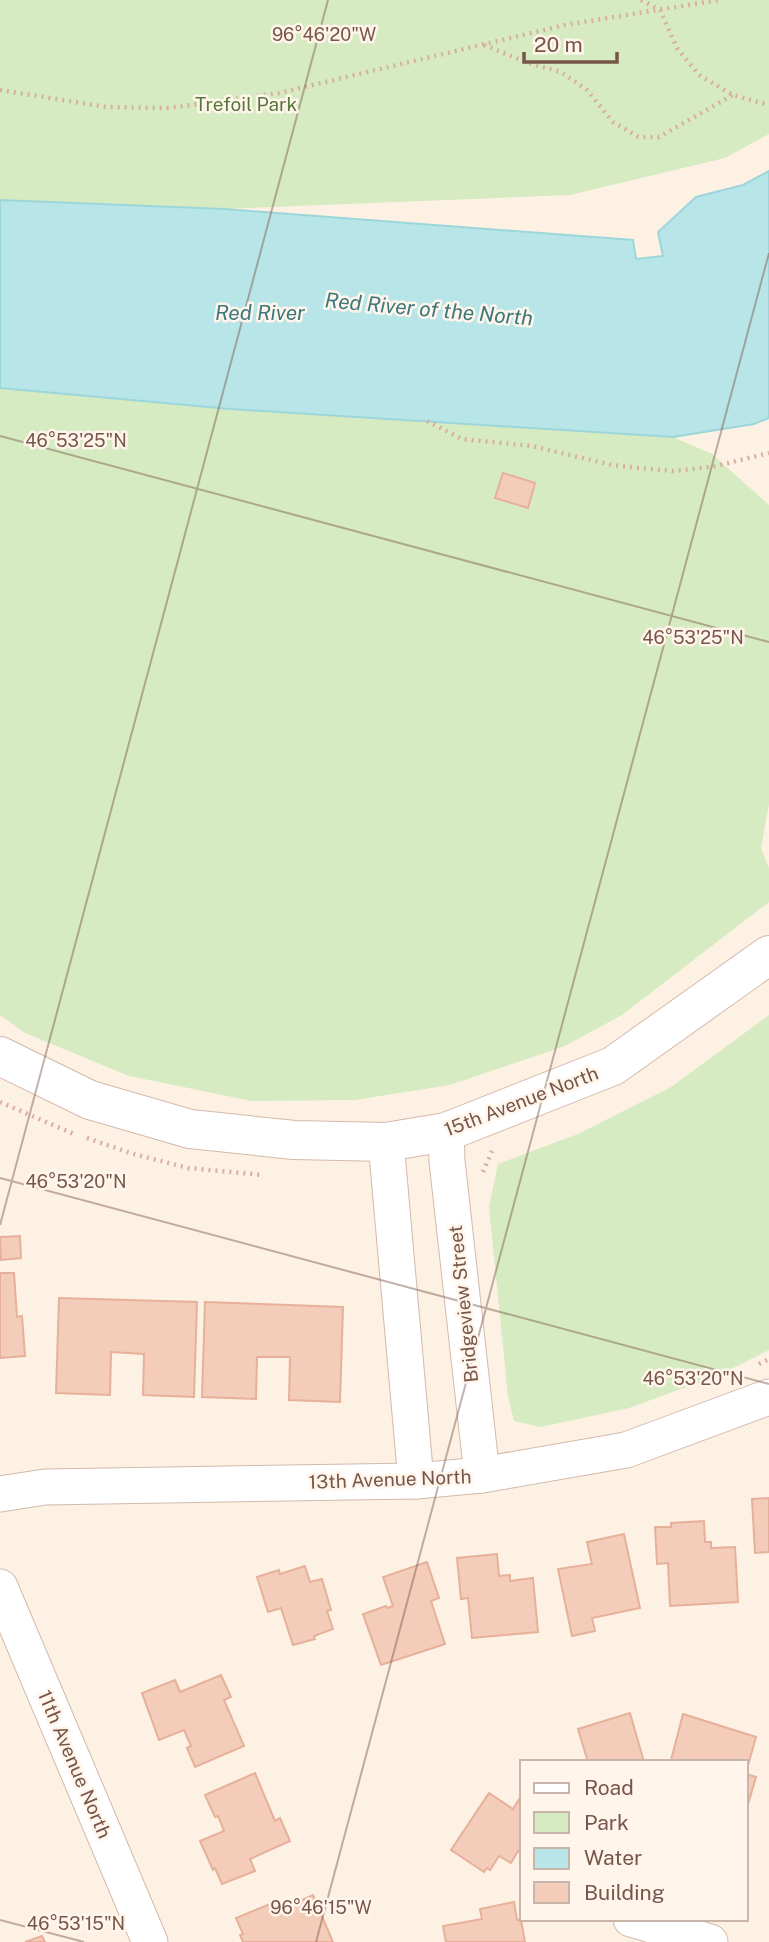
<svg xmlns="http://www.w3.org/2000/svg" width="769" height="1942" font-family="'Public Sans',sans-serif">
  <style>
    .green { fill: #d6ebc2 }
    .water { fill: #b8e5e8; stroke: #9dd6da; stroke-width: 2 }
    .building { fill: #f4ccba; stroke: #e7b09a; stroke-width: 2 }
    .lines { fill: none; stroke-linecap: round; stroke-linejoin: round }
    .street-casing { stroke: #d1baac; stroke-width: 37 }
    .secondary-casing { stroke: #d4b9aa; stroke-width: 40 }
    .path { stroke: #d9af9d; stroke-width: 4.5; stroke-dasharray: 2 5; stroke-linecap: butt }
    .street { stroke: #fff; stroke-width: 35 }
    .secondary { stroke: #fff; stroke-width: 38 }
    .ticks { fill: none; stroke: #775548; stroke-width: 2; stroke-opacity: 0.45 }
    .labels { text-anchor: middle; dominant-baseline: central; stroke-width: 5; stroke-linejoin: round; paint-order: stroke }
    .park-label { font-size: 19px; fill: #53773d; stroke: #fff5eb }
    .street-label { font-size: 19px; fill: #775548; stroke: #fff5eb }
    .water-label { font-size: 21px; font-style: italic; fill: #3b787d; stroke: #fff5eb }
    .ticks-label { font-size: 18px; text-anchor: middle; fill: #775548; stroke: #fff5eb; stroke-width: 5; stroke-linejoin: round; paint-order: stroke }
  </style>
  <rect width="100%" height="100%" fill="#fdf1e4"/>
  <g class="green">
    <path d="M 0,0 L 769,0 L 769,134 L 725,158 L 570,195 L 224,209 L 0,200 Z"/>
    <path d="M 0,388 L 230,409 L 673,437 L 712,454 L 769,505 L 769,804 L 761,848 L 769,868 L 769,902 L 622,1015 L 565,1046 L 450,1085 L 355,1100 L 252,1101 L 129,1076 L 25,1033 L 0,1015 Z"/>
    <path d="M 769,1015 L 769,1350 L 719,1375 L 629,1408 L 541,1427 L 514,1421 L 508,1396 L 489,1207 L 498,1164 L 578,1134 L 671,1087 Z"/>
  </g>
  <path class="water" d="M 769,171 L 769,418 L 754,424 L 673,437 L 230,409 L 0,388 L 0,200 L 224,209 L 633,240 L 636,259 L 663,256 L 658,232 L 696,197 L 743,185 Z"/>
  <g class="building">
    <path d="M 503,473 L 535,483 L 528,508 L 495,498 Z"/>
    <path d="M 20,1236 L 21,1258 L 1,1260 L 0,1237 Z"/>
    <path d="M 0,1273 L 14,1273 L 17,1317 L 22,1316 L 25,1356 L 0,1358 Z"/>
    <path d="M 59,1298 L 197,1302 L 194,1397 L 143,1395 L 144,1354 L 111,1352 L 110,1395 L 56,1393 Z"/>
    <path d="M 205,1302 L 343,1307 L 340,1402 L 289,1400 L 290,1357 L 257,1357 L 256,1399 L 202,1397 Z"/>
    <path d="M 769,1498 L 769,1552 L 755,1553 L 752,1499 Z"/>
    <path d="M 704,1521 L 705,1542 L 711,1542 L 711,1548 L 735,1547 L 738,1602 L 670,1606 L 668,1563 L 657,1564 L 655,1527 L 671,1527 L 671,1523 Z"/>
    <path d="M 624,1534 L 640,1608 L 592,1618 L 595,1631 L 572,1636 L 558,1569 L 592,1564 L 587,1542 Z"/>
    <path d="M 497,1554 L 499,1576 L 510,1575 L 510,1581 L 533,1578 L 538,1632 L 472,1638 L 468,1598 L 461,1599 L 457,1558 Z"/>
    <path d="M 427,1562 L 439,1598 L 431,1601 L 445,1644 L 381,1665 L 363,1614 L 386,1606 L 387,1608 L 393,1606 L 383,1577 Z"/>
    <path d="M 305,1566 L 310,1582 L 322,1579 L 331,1610 L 327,1611 L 333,1629 L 314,1636 L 315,1639 L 293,1645 L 281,1608 L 268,1612 L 257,1577 L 279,1570 L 280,1574 Z"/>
    <path d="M 221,1675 L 231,1697 L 224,1700 L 244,1746 L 195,1767 L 187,1748 L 191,1746 L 184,1730 L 159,1740 L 142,1693 L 175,1680 L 180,1692 Z"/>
    <path d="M 630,1713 L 644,1762 L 588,1762 L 578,1729 Z"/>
    <path d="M 683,1714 L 756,1737 L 746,1773 L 746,1762 L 679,1762 L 671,1760 Z"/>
    <path d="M 255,1773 L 275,1821 L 280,1818 L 290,1841 L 250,1859 L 255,1871 L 222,1884 L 215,1868 L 213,1870 L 200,1841 L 224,1831 L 218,1816 L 215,1817 L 205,1795 Z"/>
    <path d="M 746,1774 L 756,1777 L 746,1811 Z"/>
    <path d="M 489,1793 L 513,1809 L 521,1796 L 522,1797 L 522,1854 L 518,1851 L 511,1863 L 499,1856 L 490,1870 L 487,1868 L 484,1872 L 451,1850 Z"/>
    <path d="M 313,1895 L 333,1942 L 243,1942 L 240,1935 L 243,1934 L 236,1918 L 270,1904 L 274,1912 Z"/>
    <path d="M 514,1902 L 517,1920 L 521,1920 L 525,1942 L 446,1942 L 443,1926 L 482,1919 L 480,1909 Z"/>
    <path d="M 42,1936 L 45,1942 L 25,1942 Z"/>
  </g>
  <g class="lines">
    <g class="street-casing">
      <g id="street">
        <path d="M 446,1132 L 447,1161 L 482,1475"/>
        <path d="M 386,1142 L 416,1481"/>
        <path d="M 0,1494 L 45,1487 L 416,1481 L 482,1475 L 626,1450 L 769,1397"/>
        <path d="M 0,1587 L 150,1942"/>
        <path d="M 631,1919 L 710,1942"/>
      </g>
    </g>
    <g class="secondary-casing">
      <path id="secondary" d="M 0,1056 L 90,1100 L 190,1129 L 294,1140 L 386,1142 L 446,1132 L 613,1066 L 769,955"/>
    </g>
    <g class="path">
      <path d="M 641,0 L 660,10 L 677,48 L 699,75 L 733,95 L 769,105"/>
      <path d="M 484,45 L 528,63 L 561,72 L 587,90 L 613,122 L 639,137 L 659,137 L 733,95"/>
      <path d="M 0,90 L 106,107 L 169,108 L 279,93 L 565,25 L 719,0"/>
      <path d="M 427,421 L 462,439 L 532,446 L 612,465 L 639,468 L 673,471 L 712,467 L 769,453"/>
      <path d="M 0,1102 L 76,1135"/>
      <path d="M 87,1138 L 130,1153 L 188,1168 L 263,1175"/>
      <path d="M 483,1172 L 492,1151"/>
      <path d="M 759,1364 L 769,1359"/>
    </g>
    <use href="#street" class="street"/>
    <use href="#secondary" class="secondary"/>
  </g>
  <path class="ticks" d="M 0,436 L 769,642M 0,1178 L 769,1384M 0,1225 L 328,0M 0,1920 L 84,1942M 316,1942 L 769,253"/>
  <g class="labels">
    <g class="park-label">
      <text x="246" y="104">Trefoil Park</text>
    </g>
    <g class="street-label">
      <text transform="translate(521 1101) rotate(-21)">15th Avenue North</text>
      <text transform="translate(463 1304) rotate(-96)">Bridgeview Street</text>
      <text transform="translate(390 1479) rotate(-2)">13th Avenue North</text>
      <text transform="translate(75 1764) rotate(67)">11th Avenue North</text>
    </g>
    <g class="water-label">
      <text transform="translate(429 309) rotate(5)">Red River of the North</text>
      <text x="260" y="312">Red River</text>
    </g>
  </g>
  <g class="ticks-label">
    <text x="324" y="41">96°46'20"W</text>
    <text x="76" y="447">46°53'25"N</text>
    <text x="693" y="644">46°53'25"N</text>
    <text x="76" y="1188">46°53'20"N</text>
    <text x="693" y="1385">46°53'20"N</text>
    <text x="321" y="1914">96°46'15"W</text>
    <text x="76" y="1930">46°53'15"N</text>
  </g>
  <rect x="520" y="1760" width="228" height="161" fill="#fff5eb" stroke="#c9b5aa" stroke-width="2"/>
  <rect x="534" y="1783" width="35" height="10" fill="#ffffff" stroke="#c9b5aa" stroke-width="2"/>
  <text x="584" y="1795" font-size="21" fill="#775548">Road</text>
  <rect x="534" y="1812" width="35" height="21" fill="#d6ebc2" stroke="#c9b5aa" stroke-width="2"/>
  <text x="584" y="1830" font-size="21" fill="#775548">Park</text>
  <rect x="534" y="1848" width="35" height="21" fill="#b8e5e8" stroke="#c9b5aa" stroke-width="2"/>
  <text x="584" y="1865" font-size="21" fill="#775548">Water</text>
  <rect x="534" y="1882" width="35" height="21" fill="#f4ccba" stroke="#c9b5aa" stroke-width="2"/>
  <text x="584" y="1900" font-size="21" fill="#775548">Building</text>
  <path d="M524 52v10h93v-10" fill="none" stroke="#775548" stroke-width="3.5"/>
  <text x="534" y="52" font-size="21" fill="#775548" stroke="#fff5eb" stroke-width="5" paint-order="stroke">20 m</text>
</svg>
